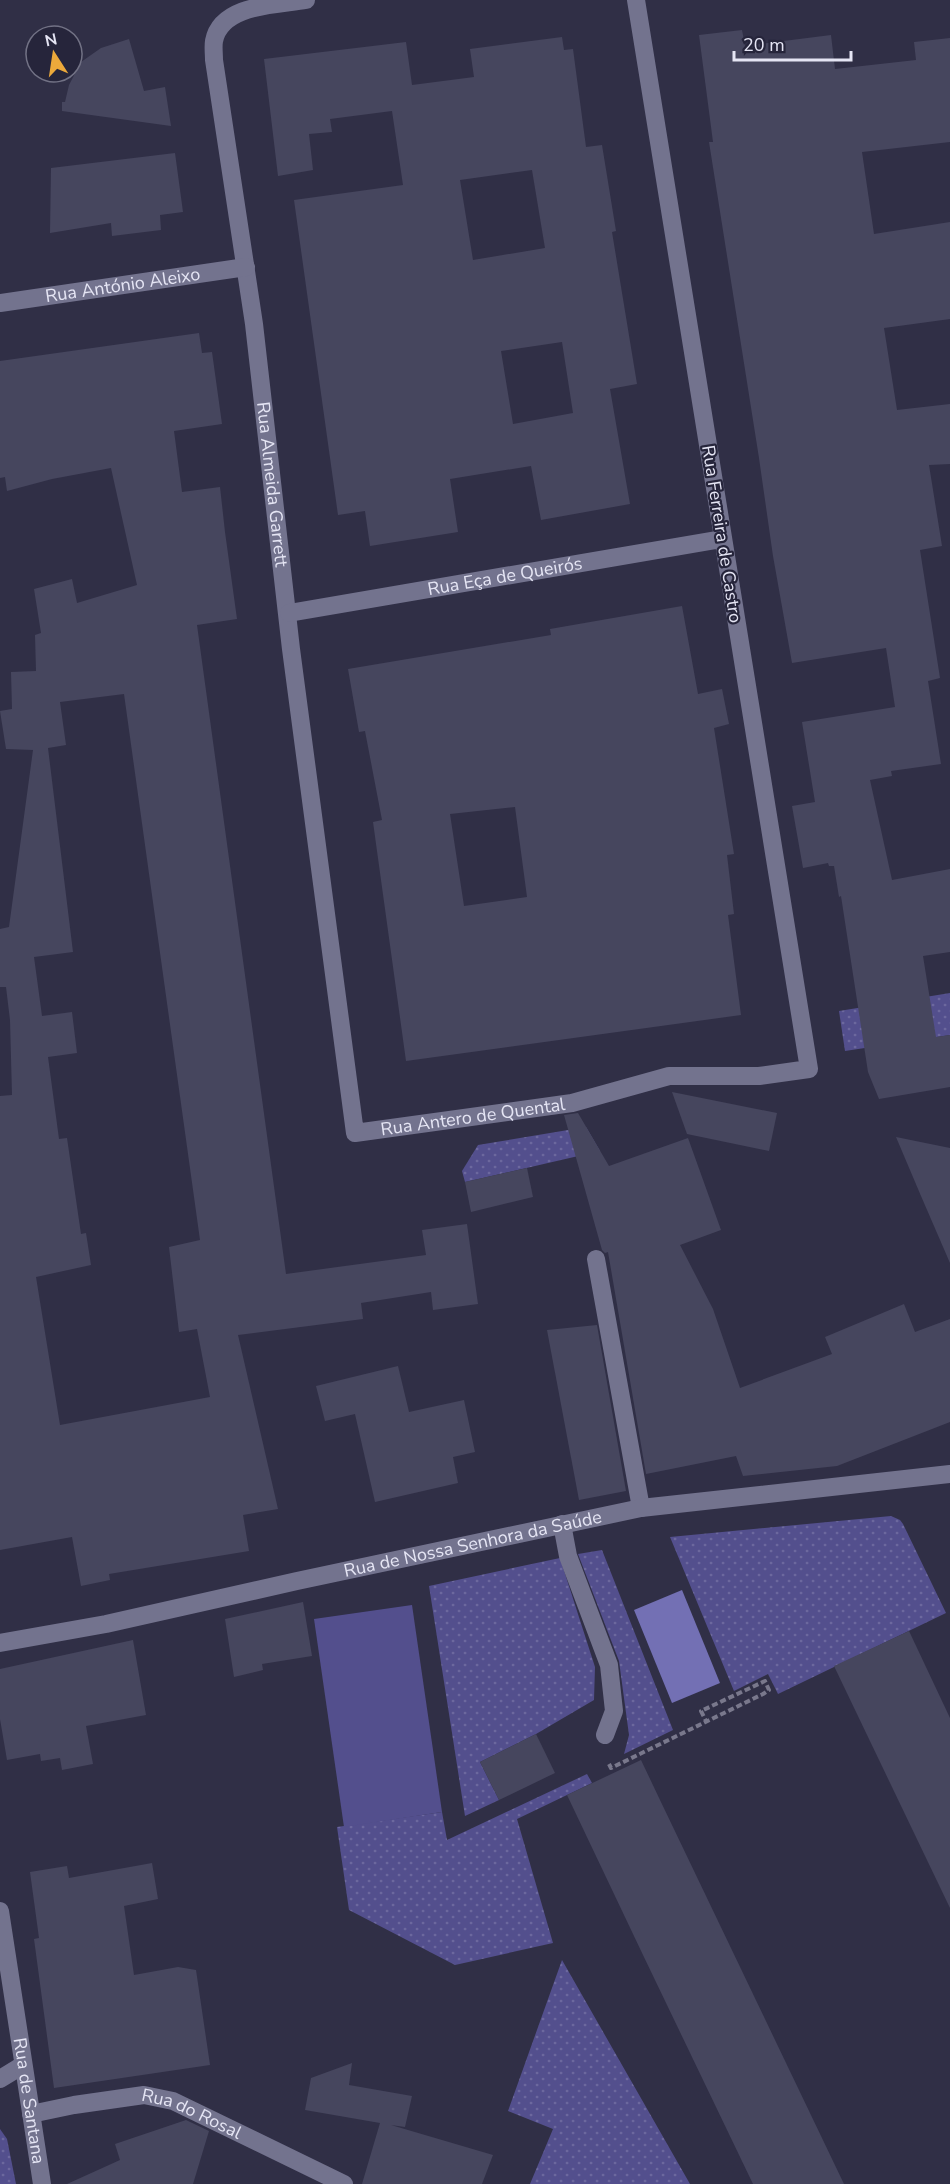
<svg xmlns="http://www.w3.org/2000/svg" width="950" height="2184" font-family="'Nunito Sans',sans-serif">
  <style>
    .green { fill: url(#green-dots) }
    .pitch { fill: #534f8d }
    .water { fill: #7370b4 }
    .building { fill: #46465e; fill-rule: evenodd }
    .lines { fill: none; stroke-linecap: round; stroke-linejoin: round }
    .path { stroke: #79788c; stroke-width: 4; stroke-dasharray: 6 3; stroke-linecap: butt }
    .lane { stroke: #73738e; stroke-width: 18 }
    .street { stroke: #73738e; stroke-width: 18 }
    .secondary { stroke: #73738e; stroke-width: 18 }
    .labels { text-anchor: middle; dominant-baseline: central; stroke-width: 4.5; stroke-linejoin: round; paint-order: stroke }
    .street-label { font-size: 18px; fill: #e5e5f4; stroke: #26253b }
  </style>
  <defs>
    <pattern id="green-dots" width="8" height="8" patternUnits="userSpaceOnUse" patternTransform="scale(1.5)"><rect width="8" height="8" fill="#534f8d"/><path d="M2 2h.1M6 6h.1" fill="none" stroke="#6c689e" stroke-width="1.8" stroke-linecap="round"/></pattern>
  </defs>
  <rect width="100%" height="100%" fill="#302f46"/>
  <g class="green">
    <path d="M 950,993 L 950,1035 L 845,1051 L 839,1011 Z"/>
    <path d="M 586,1127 L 600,1151 L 465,1182 L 462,1171 L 478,1145 Z"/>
    <path d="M 891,1516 L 900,1520 L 903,1524 L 946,1613 L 778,1694 L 768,1674 L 734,1691 L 670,1537 Z"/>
    <path d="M 602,1550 L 673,1730 L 624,1754 L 629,1735 L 619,1661 L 578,1554 Z"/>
    <path d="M 560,1558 L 595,1667 L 594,1700 L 536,1734 L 480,1762 L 499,1800 L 465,1816 L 429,1586 Z"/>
    <path d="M 587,1774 L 592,1783 L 517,1819 L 553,1943 L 455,1965 L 349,1910 L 337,1827 L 442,1812 L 447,1840 Z"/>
    <path d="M 562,1960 L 690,2184 L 530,2184 L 553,2129 L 508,2111 Z"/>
    <path d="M 0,2129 L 7,2139 L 16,2184 L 0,2184 Z"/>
  </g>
  <path class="pitch" d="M 412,1605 L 442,1812 L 344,1827 L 314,1619 Z"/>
  <path class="water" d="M 682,1590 L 720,1683 L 672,1703 L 634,1610 Z"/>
  <g class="building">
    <path d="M 742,30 L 745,46 L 831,35 L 835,69 L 916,60 L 914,42 L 950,38 L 950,142 L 862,152 L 874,234 L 950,222 L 950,319 L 884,328 L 897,410 L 950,404 L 950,464 L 929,465 L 942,546 L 920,550 L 940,678 L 928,681 L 941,764 L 891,771 L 892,776 L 870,780 L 892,880 L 950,869 L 950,952 L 923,956 L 936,1037 L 950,1035 L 950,1087 L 879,1099 L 868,1072 L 841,896 L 839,897 L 834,866 L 829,866 L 828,863 L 803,868 L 792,806 L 815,802 L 802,722 L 895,707 L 886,648 L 792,663 L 773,556 L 759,458 L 709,142 L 713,142 L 699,35 Z"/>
    <path d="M 562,37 L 564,50 L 573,49 L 586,147 L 602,145 L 616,231 L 612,232 L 637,384 L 610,389 L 630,504 L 541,520 L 531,466 L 450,479 L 458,532 L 370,546 L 365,511 L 338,515 L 294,200 L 403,185 L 392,111 L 330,119 L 332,132 L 309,134 L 313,170 L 278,176 L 264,59 L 406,42 L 412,85 L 474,77 L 470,49 ZM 532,170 L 545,248 L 473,260 L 460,180 ZM 562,342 L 573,413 L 513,424 L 501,351 Z"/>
    <path d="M 129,39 L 144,91 L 165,87 L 171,126 L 62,111 L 62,102 L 65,102 L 69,85 L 81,62 L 101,48 Z"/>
    <path d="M 175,153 L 183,212 L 160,215 L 161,230 L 112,236 L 111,223 L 50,233 L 51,168 Z"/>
    <path d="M 199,333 L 202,353 L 212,352 L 222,424 L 174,431 L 182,492 L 220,487 L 225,532 L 237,619 L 197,625 L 286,1274 L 426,1255 L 422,1230 L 467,1224 L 478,1304 L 433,1310 L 431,1292 L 361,1303 L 363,1319 L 238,1335 L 278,1509 L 243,1515 L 249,1551 L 109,1574 L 110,1580 L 81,1586 L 72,1537 L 0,1550 L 0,1096 L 12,1095 L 10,1020 L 6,987 L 0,987 L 0,929 L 9,927 L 33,750 L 6,749 L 0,711 L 12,709 L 11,672 L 36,671 L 35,635 L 41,633 L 34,589 L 72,579 L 77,603 L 137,585 L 111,468 L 52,479 L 7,491 L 5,477 L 0,478 L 0,361 ZM 124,694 L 200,1240 L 169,1247 L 179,1332 L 197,1329 L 210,1397 L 60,1425 L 36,1277 L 91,1265 L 86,1233 L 81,1234 L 67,1138 L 59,1139 L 48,1057 L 77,1053 L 72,1012 L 42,1016 L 34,957 L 73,952 L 48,748 L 66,745 L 60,702 Z"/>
    <path d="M 682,606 L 698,694 L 722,689 L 729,724 L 714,728 L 734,854 L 727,855 L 734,914 L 728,915 L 741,1015 L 406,1061 L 373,822 L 382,820 L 365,731 L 359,732 L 348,669 L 551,635 L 550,629 ZM 515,807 L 527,897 L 464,906 L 450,814 Z"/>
    <path d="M 672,1092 L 777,1113 L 769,1151 L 687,1134 Z"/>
    <path d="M 578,1113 L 609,1166 L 688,1138 L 721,1230 L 680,1245 L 713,1309 L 740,1388 L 832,1354 L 825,1337 L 904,1304 L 915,1332 L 950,1319 L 950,1422 L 837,1466 L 743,1476 L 736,1456 L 646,1474 L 608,1252 L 605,1253 L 602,1250 L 564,1115 Z"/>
    <path d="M 896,1137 L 950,1148 L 950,1263 L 921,1196 Z"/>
    <path d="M 527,1168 L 533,1197 L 471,1212 L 465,1182 Z"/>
    <path d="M 597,1325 L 626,1491 L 579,1500 L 547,1330 Z"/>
    <path d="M 398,1366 L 409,1412 L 464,1400 L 475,1452 L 453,1457 L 458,1483 L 375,1502 L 355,1414 L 325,1421 L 316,1386 Z"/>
    <path d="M 303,1602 L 312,1656 L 262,1664 L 263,1670 L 234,1677 L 225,1619 Z"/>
    <path d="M 909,1631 L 950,1718 L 950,1908 L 834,1666 Z"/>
    <path d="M 133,1640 L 146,1715 L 86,1726 L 93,1764 L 62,1770 L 60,1758 L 41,1761 L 40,1754 L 7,1760 L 0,1719 L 0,1669 Z"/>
    <path d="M 536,1734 L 555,1773 L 499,1800 L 480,1762 Z"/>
    <path d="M 641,1760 L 660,1800 L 844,2184 L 753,2184 L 643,1955 L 567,1795 Z"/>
    <path d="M 152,1863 L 158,1899 L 124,1906 L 134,1975 L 178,1967 L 196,1970 L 210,2065 L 54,2088 L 34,1939 L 39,1938 L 30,1872 L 67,1866 L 69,1878 Z"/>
    <path d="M 352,2063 L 349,2085 L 412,2096 L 405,2127 L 391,2125 L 493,2155 L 482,2184 L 362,2184 L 380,2123 L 305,2110 L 311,2078 Z"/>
    <path d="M 186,2120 L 209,2131 L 193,2184 L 67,2184 L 120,2160 L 115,2144 Z"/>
  </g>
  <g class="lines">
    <path class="path" d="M 609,1764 L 611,1768 L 763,1694 L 769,1690 L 765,1681 L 701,1711 L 706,1721"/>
    <g class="lane">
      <path d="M 596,1259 L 641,1508"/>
      <path d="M 562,1524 L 568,1556 L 609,1665 L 614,1711 L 605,1735"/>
    </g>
    <g class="street">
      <path id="s1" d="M 306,0 C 277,5 221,4 214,41 C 213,47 214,54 214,60 L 254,324 L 291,649 L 355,1133 L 572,1103 L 669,1076 L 759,1076 L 809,1069 L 636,0"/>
      <path id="s2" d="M 0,303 L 246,267"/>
      <path id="s3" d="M 289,613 L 722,539"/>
      <path id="s4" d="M 0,1643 L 106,1624 L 297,1581 L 641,1508 L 950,1474"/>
      <path d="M 0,2079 L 23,2065"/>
      <path id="s5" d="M 31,2114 L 74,2105 L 144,2095 L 173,2101 L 344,2184"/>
    </g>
    <path class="secondary" id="s6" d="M 0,1911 L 42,2184"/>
  </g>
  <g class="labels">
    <g class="street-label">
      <text stroke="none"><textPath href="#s2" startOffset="124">Rua António Aleixo</textPath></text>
      <text stroke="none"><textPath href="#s1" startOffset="555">Rua Almeida Garrett</textPath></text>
      <text transform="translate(722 534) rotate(81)">Rua Ferreira de Castro</text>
      <text stroke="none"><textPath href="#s3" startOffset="219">Rua Eça de Queirós</textPath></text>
      <text stroke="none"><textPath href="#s1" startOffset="1328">Rua Antero de Quental</textPath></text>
      <text stroke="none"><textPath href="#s4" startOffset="483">Rua de Nossa Senhora da Saúde</textPath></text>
      <text stroke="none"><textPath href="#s6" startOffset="192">Rua de Santana</textPath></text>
      <text stroke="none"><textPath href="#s5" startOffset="166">Rua do Rosal</textPath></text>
    </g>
  </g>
  <g transform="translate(54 54) rotate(348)"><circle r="28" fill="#26253b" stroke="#727285" stroke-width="1.5"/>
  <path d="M0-4.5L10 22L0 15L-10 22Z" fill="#eca93b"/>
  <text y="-9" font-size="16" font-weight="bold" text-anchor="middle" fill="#e5e5f4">N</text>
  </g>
  <path d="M734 51v9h117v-9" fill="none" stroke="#e5e5f4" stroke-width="3"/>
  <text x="743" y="51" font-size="18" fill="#e5e5f4" stroke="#26253b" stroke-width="4.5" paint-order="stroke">20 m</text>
</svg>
